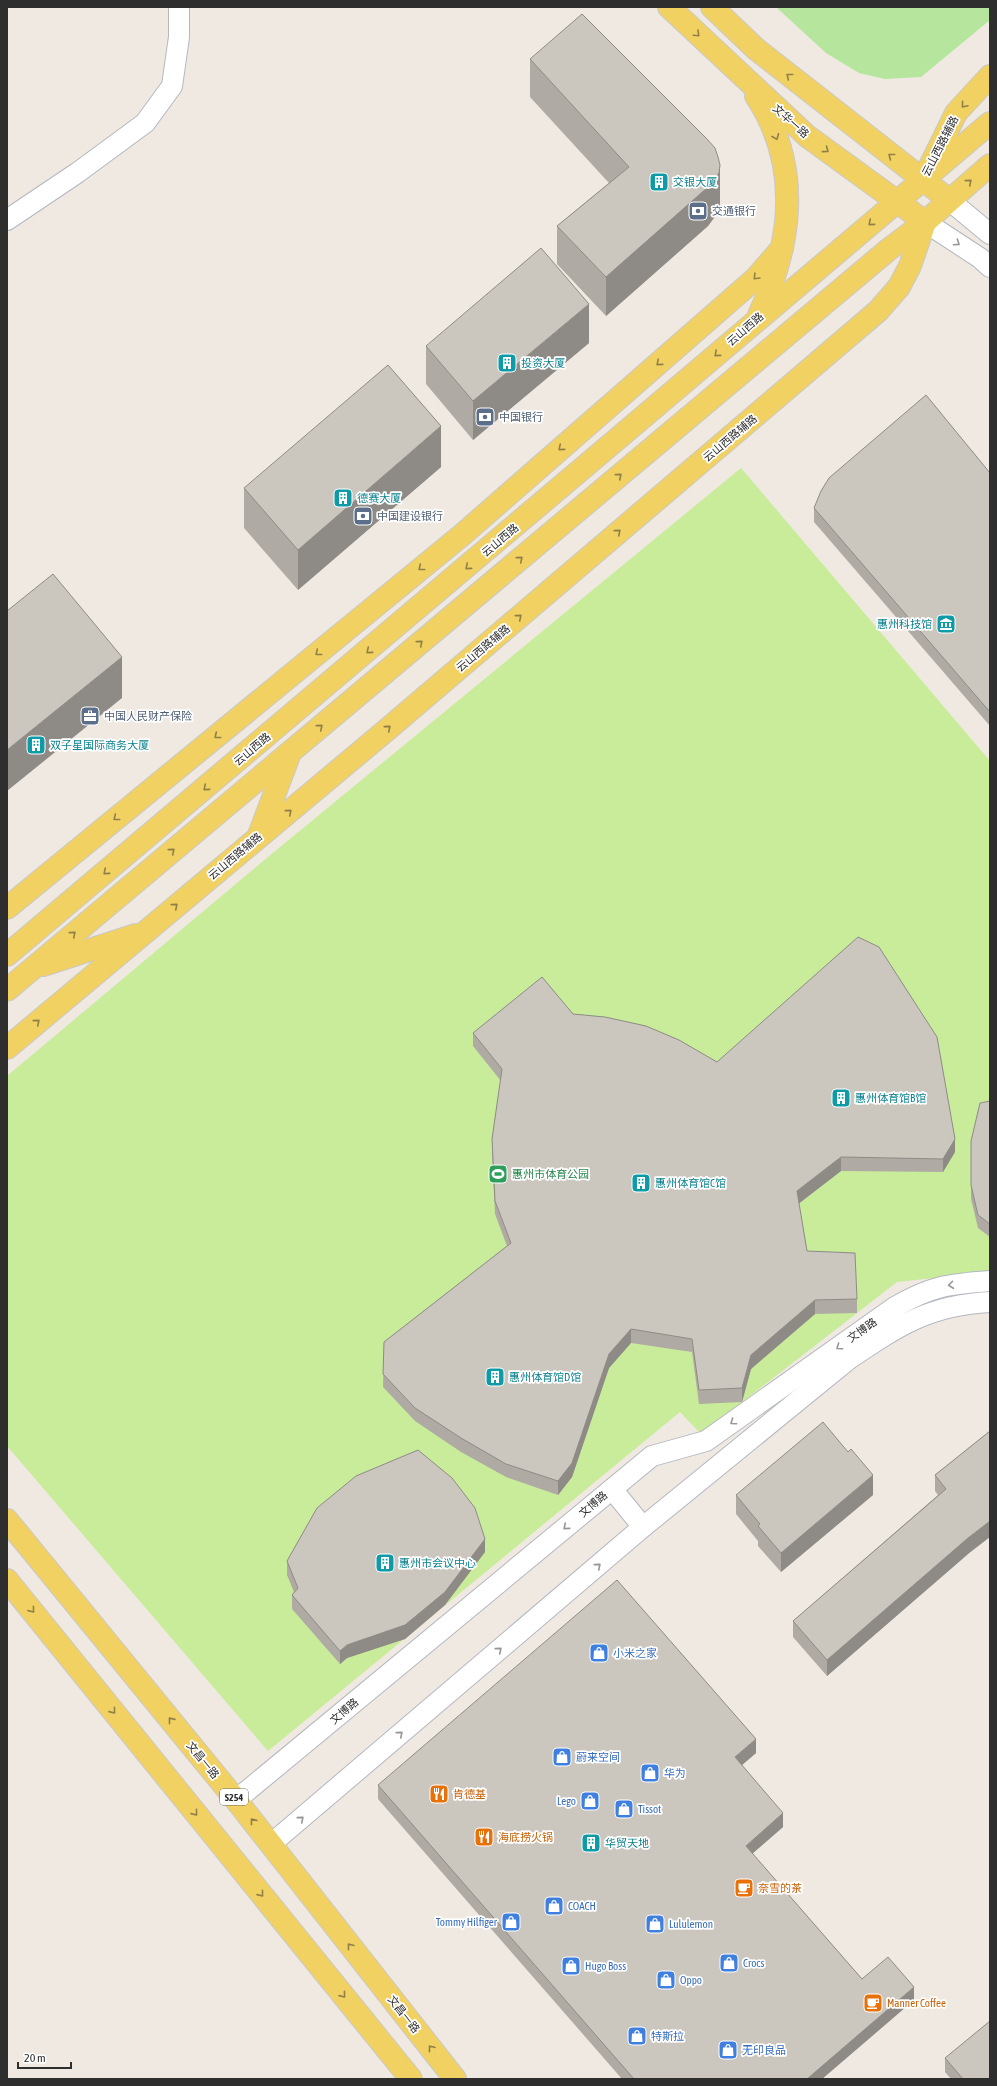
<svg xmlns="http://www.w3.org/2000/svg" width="997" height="2086" font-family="'Asap Condensed','Noto Sans SC',sans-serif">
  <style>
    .green { fill: #b6e59e }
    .pitch { fill: #c9ec9a }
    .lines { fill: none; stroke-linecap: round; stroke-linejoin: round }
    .minor-casing { stroke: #b4b7c1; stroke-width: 22 }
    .major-casing { stroke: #c9c9c9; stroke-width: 24 }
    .minor { stroke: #fff; stroke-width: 20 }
    .major { stroke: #f2d163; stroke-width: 22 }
    .wall { fill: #afaba4 }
    .shaded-wall { fill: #8e8b86 }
    .building { fill: #cbc7bf; stroke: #8e8b86 }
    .oneway { stroke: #908048 }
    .oneway2 { stroke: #969696 }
    .labels { text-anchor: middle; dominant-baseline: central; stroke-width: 3.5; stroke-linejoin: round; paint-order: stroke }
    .shield { fill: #fff; stroke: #6d6d6d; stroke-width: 1 }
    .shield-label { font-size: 10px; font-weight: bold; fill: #2e2e2e }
    .street-label { font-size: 11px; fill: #2e2e2e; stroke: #fff }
    .culture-label { font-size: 11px; fill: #0d838f; stroke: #fff; text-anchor: start }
    .service-label { font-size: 11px; fill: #4e5e75; stroke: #fff; text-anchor: start }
    .leisure-label { font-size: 11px; fill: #27864d; stroke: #fff; text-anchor: start }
    .shop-label { font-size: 11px; fill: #366cbe; stroke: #fff; text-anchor: start }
    .food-label { font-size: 11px; fill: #c56008; stroke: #fff; text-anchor: start }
  </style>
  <rect width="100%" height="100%" fill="#efe9e1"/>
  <path class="green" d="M 776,7 L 990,7 L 990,20 L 921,77 L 885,79 L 859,73 L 826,53 Z"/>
  <path class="pitch" d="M 741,468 L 990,761 L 990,1272 L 897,1282 L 701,1434 L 680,1412 L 268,1751 L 7,1446 L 7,1076 L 274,852 Z"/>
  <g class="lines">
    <g class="minor-casing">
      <g id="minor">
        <path d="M 949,200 L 990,234"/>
        <path d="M 7,220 L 77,173 L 145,123 L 172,86 L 179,37 L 179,7"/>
        <path d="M 925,222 L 980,258 L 990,267"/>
        <path d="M 612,1489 L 643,1527"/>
        <path d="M 236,1800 L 652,1456 L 706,1441 L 895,1307 C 931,1286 949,1284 990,1281"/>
        <path d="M 271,1844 L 643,1527 L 849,1359 C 898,1326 929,1305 990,1302"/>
      </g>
    </g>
    <g class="major-casing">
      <g id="major">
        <path d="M 669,7 L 807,136 L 925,222"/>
        <path d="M 712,7 L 756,49 L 949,200"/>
        <path d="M 756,96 C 802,166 792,243 759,315"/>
        <path d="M 929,168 L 956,113 L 990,76"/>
        <path d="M 259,835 L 290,753"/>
        <path d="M 7,908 L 462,535 L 756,278 L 782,248"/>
        <path d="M 7,955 C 336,679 662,400 990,123"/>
        <path d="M 43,965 L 136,935"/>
        <path d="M 7,990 L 888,250 L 925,222 L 990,165"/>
        <path d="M 7,1048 L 389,728 L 878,311 L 899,287 L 910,266 L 925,222"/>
        <path d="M 7,1520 L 236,1800 L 455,2079"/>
        <path d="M 7,1580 L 411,2079"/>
      </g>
    </g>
    <use href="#minor" class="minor"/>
    <use href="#major" class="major"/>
  </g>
  <g class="wall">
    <path d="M 530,59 L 720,203 L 719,211 L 708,226 L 606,316 L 557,264 L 557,226 L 609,183 L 530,97 Z"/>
    <path d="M 589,343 L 473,440 L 426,384 L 426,346 Z"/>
    <path d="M 441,467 L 298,590 L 244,528 L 244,488 Z"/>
    <path d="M 990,473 L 990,726 L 814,522 L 814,508 Z"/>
    <path d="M 573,1014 L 717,1062 L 955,1152 L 943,1172 L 841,1171 L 799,1203 L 807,1251 L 857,1299 L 857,1313 L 815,1314 L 751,1369 L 742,1402 L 699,1404 L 692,1352 L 631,1343 L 609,1368 L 572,1477 L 558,1495 L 506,1477 L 461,1452 L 415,1421 L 383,1387 L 384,1342 L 507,1246 L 495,1214 L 492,1153 L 492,1139 L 501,1081 L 473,1046 L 473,1033 Z"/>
    <path d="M 990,1101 L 990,1237 L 978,1228 L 971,1199 L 971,1141 Z"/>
    <path d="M 990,1431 L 968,1554 L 827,1676 L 793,1637 L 793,1621 L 938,1495 L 935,1491 L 935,1475 Z"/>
    <path d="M 736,1495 L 873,1495 L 781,1572 L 758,1546 L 758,1541 L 736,1514 Z"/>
    <path d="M 485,1552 L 445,1605 L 405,1639 L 347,1658 L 340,1664 L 292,1609 L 292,1595 L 294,1592 L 287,1575 L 287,1561 Z"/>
    <path d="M 756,1753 L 742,1765 L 783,1827 L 752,1854 L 862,1979 L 914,2000 L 822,2079 L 622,2079 L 378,1799 L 378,1785 Z"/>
    <path d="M 945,2058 L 990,2079 L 951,2079 L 945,2072 Z"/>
  </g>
  <g class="shaded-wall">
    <path d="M 720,165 L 720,203 L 719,211 L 708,226 L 606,316 L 606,277 Z"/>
    <path d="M 589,304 L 589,343 L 473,440 L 473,401 Z"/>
    <path d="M 441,426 L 441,467 L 298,590 L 298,550 Z"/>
    <path d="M 122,657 L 122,698 L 7,791 L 7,750 Z"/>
    <path d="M 955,1139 L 955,1152 L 943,1172 L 943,1159 Z"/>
    <path d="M 841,1157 L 841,1171 L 797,1205 L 797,1191 Z"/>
    <path d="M 815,1300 L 815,1314 L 751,1369 L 742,1402 L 742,1388 L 751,1355 Z"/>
    <path d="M 631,1329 L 631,1343 L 609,1368 L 572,1477 L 558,1495 L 558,1481 L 609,1354 Z"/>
    <path d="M 873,1475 L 873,1495 L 781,1572 L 781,1553 Z"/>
    <path d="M 990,1521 L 990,1537 L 968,1554 L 827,1676 L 827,1660 L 968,1538 Z"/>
    <path d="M 485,1539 L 485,1552 L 445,1605 L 405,1639 L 347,1658 L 340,1664 L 340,1651 Z"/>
    <path d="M 756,1739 L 756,1753 L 735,1771 L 735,1757 Z"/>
    <path d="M 783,1813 L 783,1827 L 746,1859 L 746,1846 Z"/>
    <path d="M 914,1987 L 914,2000 L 822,2079 L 807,2079 Z"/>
  </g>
  <g class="building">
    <path d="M 582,14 L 707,139 L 715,148 L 718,157 L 720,165 L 719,173 L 708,187 L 606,277 L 557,226 L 629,167 L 530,59 Z"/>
    <path d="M 541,248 L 589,304 L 473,401 L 426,346 Z"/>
    <path d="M 388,365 L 441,426 L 298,550 L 244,488 Z"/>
    <path d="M 926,395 L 990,473 L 990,712 L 814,508 L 821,491 L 829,478 Z"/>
    <path d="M 53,574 L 122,657 L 7,750 L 7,611 Z"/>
    <path d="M 858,937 L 879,947 L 937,1037 L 955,1139 L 943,1159 L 841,1157 L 797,1191 L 807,1251 L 855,1253 L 857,1299 L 815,1300 L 751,1355 L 742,1388 L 699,1390 L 692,1339 L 631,1329 L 609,1354 L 572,1463 L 558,1481 L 506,1464 L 461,1438 L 415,1408 L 383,1374 L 384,1342 L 511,1243 L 495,1201 L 492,1139 L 502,1069 L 473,1033 L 542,977 L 573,1014 L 605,1017 L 646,1026 L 679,1040 L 717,1062 Z"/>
    <path d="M 990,1101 L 990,1224 L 978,1215 L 971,1185 L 971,1141 L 980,1103 Z"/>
    <path d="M 823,1422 L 848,1452 L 851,1449 L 873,1475 L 781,1553 L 758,1526 L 760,1524 L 736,1495 Z"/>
    <path d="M 990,1431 L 990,1521 L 968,1538 L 827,1660 L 793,1621 L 946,1489 L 935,1475 Z"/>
    <path d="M 418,1450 L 452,1478 L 475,1508 L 485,1539 L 445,1592 L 405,1625 L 347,1645 L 340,1651 L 292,1595 L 298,1588 L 287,1561 L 317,1508 L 356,1476 Z"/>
    <path d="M 617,1580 L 756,1739 L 735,1757 L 783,1813 L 746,1846 L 862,1979 L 888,1957 L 914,1987 L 807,2079 L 634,2079 L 378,1785 Z"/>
    <path d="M 990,2021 L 990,2079 L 963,2079 L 945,2058 Z"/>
  </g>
  <defs><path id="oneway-chevron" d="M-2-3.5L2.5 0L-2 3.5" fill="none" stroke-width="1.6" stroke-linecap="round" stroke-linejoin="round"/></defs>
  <g class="oneway">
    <use href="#oneway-chevron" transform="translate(697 34) rotate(43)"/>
    <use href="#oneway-chevron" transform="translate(789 76) rotate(-141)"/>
    <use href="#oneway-chevron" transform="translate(964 105) rotate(130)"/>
    <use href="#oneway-chevron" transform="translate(776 137) rotate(68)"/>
    <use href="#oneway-chevron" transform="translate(826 150) rotate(36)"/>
    <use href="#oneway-chevron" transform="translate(891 156) rotate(-142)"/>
    <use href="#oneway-chevron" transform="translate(969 182) rotate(-40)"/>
    <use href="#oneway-chevron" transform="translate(871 223) rotate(140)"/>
    <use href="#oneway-chevron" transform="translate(756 277) rotate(134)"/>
    <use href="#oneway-chevron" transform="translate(717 354) rotate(139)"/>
    <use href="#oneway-chevron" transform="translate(659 363) rotate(139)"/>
    <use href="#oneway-chevron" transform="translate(561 448) rotate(139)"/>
    <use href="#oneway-chevron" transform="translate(619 476) rotate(-40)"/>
    <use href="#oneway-chevron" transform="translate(618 532) rotate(-40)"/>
    <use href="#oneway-chevron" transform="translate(520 559) rotate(-40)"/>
    <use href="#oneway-chevron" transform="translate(468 567) rotate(140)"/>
    <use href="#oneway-chevron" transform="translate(421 568) rotate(141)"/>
    <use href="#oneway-chevron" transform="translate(519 617) rotate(-40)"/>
    <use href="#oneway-chevron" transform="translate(420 643) rotate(-40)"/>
    <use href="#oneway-chevron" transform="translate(369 651) rotate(140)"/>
    <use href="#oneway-chevron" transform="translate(318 653) rotate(141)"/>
    <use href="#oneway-chevron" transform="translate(320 727) rotate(-40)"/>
    <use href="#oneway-chevron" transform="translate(388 728) rotate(-40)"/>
    <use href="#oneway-chevron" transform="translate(217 736) rotate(141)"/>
    <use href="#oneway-chevron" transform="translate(206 788) rotate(140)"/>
    <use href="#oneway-chevron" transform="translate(289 812) rotate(-40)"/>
    <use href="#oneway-chevron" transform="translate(116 818) rotate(141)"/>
    <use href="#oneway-chevron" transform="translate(172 851) rotate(-40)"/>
    <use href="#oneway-chevron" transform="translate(106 872) rotate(140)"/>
    <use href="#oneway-chevron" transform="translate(175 906) rotate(-40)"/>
    <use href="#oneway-chevron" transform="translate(73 934) rotate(-40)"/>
    <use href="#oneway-chevron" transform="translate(37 1022) rotate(-40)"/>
    <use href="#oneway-chevron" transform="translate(32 1610) rotate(51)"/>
    <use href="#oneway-chevron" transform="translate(113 1711) rotate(51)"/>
    <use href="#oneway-chevron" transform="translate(171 1720) rotate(-129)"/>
    <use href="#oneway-chevron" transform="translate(195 1813) rotate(51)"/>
    <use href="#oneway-chevron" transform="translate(253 1821) rotate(-128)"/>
    <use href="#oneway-chevron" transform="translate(261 1894) rotate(51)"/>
    <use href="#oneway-chevron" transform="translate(350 1946) rotate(-128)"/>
    <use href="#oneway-chevron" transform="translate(343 1995) rotate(51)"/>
    <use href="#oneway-chevron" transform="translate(431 2048) rotate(-128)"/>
  </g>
  <g class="oneway2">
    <use href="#oneway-chevron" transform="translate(957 243) rotate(34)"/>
    <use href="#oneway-chevron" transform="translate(951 1285) rotate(173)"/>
    <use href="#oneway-chevron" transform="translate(839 1347) rotate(145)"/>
    <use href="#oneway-chevron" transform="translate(733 1422) rotate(145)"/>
    <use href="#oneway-chevron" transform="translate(566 1527) rotate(140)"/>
    <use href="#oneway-chevron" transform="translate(598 1566) rotate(-40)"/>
    <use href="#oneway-chevron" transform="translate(499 1650) rotate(-40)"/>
    <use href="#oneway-chevron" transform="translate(400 1734) rotate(-40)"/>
    <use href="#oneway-chevron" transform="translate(301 1819) rotate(-40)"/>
  </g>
  <defs>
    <g id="building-square" transform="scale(1)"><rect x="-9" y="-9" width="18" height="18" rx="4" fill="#0f9aa8" stroke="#fff"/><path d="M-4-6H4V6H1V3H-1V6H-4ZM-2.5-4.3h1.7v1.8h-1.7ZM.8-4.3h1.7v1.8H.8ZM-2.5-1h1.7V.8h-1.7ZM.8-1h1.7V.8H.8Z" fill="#fff"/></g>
    <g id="bank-square" transform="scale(1)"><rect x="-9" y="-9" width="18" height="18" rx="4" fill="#5c6f8a" stroke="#fff"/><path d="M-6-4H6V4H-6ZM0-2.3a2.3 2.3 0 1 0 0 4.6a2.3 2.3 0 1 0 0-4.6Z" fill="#fff"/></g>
    <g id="museum-square" transform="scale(1)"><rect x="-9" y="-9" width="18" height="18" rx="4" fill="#0f9aa8" stroke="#fff"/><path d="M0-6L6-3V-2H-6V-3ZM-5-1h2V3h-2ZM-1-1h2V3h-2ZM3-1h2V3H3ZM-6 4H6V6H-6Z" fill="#fff"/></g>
    <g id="office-square" transform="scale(1)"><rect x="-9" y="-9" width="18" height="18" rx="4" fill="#5c6f8a" stroke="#fff"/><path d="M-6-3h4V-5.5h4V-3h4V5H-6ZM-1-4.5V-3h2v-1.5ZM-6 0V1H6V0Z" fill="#fff"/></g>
    <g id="stadium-square" transform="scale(1)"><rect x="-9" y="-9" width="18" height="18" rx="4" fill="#2e9e5b" stroke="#fff"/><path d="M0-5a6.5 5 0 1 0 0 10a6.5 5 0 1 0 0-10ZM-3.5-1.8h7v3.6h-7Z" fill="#fff"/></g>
    <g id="shop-square" transform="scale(1)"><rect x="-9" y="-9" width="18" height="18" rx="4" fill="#3f7fe0" stroke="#fff"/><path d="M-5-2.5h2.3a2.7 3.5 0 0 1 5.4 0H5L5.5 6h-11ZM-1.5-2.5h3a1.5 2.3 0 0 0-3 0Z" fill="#fff"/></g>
    <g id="restaurant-square" transform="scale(1)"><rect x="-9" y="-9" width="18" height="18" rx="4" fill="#e8710a" stroke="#fff"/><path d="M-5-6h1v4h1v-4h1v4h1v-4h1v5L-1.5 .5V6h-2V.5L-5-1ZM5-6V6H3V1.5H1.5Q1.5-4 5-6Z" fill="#fff"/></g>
    <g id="cafe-square" transform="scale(1)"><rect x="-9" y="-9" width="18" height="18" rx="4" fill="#e8710a" stroke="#fff"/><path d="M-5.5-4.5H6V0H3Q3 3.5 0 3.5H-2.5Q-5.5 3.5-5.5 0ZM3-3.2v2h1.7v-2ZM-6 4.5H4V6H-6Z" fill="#fff"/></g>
  </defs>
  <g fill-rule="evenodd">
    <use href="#building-square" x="659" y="182"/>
    <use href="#bank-square" x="698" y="211"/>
    <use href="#building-square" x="507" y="363"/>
    <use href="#bank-square" x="485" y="417"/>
    <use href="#building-square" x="343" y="498"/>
    <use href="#bank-square" x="363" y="516"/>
    <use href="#museum-square" x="946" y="624"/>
    <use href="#office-square" x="90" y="716"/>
    <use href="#building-square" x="36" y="745"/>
    <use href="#building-square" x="841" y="1098"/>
    <use href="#stadium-square" x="498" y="1174"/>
    <use href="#building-square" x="641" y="1183"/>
    <use href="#building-square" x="495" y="1377"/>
    <use href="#building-square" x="385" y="1563"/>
    <use href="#shop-square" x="599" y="1653"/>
    <use href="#shop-square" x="562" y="1757"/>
    <use href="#shop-square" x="650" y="1773"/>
    <use href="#restaurant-square" x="439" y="1794"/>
    <use href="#shop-square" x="590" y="1801"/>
    <use href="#shop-square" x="624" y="1809"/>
    <use href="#restaurant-square" x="484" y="1837"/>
    <use href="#building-square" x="591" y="1843"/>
    <use href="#cafe-square" x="744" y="1888"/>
    <use href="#shop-square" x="554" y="1906"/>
    <use href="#shop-square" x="511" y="1922"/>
    <use href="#shop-square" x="655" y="1924"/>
    <use href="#shop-square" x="729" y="1963"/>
    <use href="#shop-square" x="571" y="1966"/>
    <use href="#shop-square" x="666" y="1980"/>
    <use href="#cafe-square" x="873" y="2003"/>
    <use href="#shop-square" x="637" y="2036"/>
    <use href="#shop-square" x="728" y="2050"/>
  </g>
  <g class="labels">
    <rect class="shield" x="220" y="1789" width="28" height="16" rx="3"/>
    <g class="shield-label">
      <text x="234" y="1797">S254</text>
    </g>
    <g class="street-label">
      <text transform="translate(791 121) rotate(42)">文华一路</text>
      <text transform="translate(940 146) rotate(-63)">云山西路辅路</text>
      <text transform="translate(745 329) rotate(-41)">云山西路</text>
      <text transform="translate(730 438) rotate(-40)">云山西路辅路</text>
      <text transform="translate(500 540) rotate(-40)">云山西路</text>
      <text transform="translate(483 648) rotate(-40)">云山西路辅路</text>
      <text transform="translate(252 749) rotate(-40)">云山西路</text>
      <text transform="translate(235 856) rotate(-40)">云山西路辅路</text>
      <text transform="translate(862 1330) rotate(-35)">文博路</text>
      <text transform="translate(593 1504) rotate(-40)">文博路</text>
      <text transform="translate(344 1711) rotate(-40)">文博路</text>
      <text transform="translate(203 1760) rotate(51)">文昌一路</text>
      <text transform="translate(404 2014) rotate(52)">文昌一路</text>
    </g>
    <g class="culture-label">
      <text x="673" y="182">交银大厦</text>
      <text x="521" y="363">投资大厦</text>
      <text x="357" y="498">德赛大厦</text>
      <text x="932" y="624" text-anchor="end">惠州科技馆</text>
      <text x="50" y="745">双子星国际商务大厦</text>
      <text x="855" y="1098">惠州体育馆B馆</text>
      <text x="655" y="1183">惠州体育馆C馆</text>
      <text x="509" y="1377">惠州体育馆D馆</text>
      <text x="399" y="1563">惠州市会议中心</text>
      <text x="605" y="1843">华贸天地</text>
    </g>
    <g class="service-label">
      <text x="712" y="211">交通银行</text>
      <text x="499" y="417">中国银行</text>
      <text x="377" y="516">中国建设银行</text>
      <text x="104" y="716">中国人民财产保险</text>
    </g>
    <g class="leisure-label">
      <text x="512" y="1174">惠州市体育公园</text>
    </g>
    <g class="shop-label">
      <text x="613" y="1653">小米之家</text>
      <text x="576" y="1757">蔚来空间</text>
      <text x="664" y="1773">华为</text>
      <text x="576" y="1801" text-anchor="end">Lego</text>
      <text x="638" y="1809">Tissot</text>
      <text x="568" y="1906">COACH</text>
      <text x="497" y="1922" text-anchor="end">Tommy Hilfiger</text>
      <text x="669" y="1924">Lululemon</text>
      <text x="743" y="1963">Crocs</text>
      <text x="585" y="1966">Hugo Boss</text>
      <text x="680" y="1980">Oppo</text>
      <text x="651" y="2036">特斯拉</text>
      <text x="742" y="2050">无印良品</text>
    </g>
    <g class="food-label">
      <text x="453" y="1794">肯德基</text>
      <text x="498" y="1837">海底捞火锅</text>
      <text x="758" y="1888">奈雪的茶</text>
      <text x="887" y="2003">Manner Coffee</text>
    </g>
  </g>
  <rect width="997" height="2086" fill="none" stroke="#2e2e2e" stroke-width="16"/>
  <path d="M18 2062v6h53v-6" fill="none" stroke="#2e2e2e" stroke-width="2"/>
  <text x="24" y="2062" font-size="12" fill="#2e2e2e" stroke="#ffffff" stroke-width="3" paint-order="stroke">20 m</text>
</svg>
